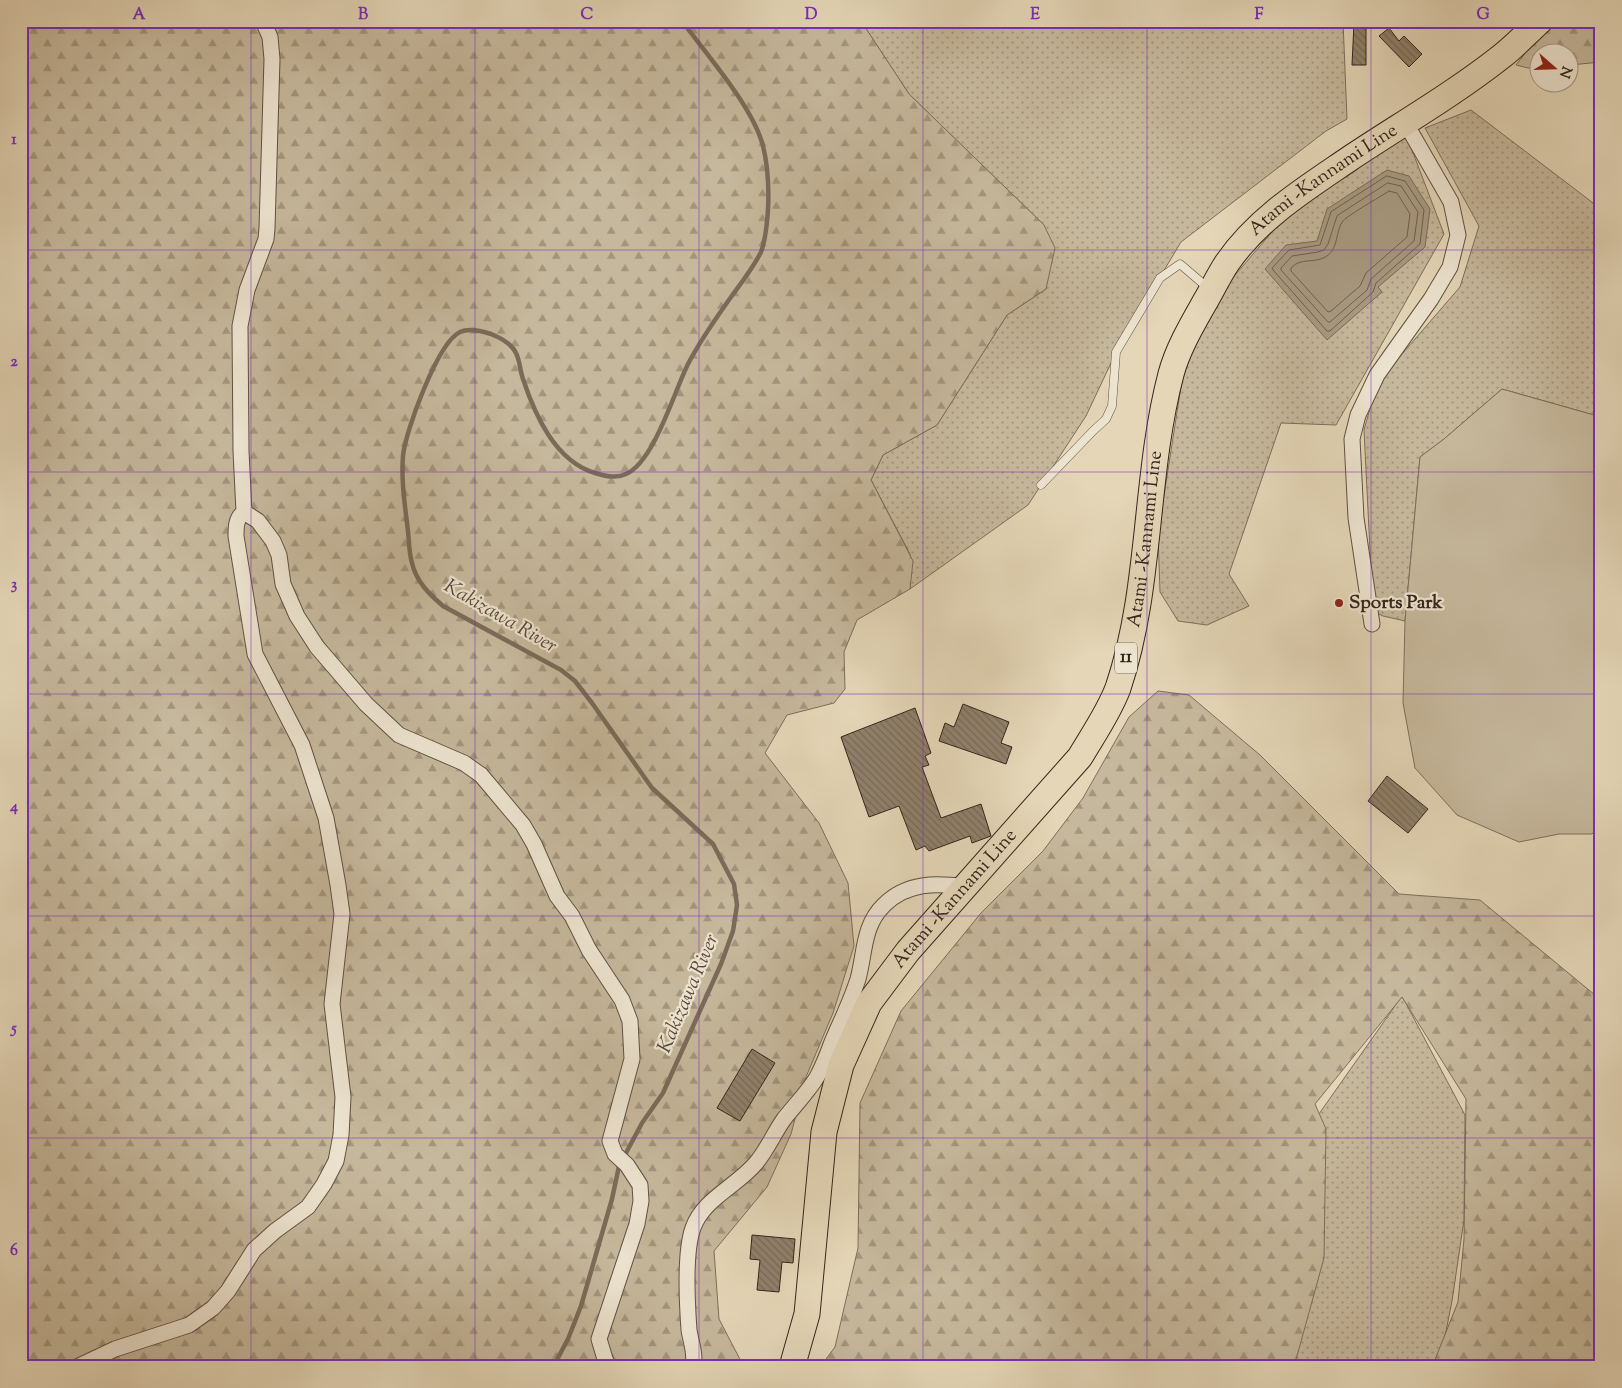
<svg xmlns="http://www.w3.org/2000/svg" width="1622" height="1388" font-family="'Sorts Mill Goudy',serif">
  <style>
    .grass { fill: url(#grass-dots); stroke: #7d6e5c }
    .forest { fill: url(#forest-firs); stroke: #7d6e5c }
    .pitch { fill: #c6b89c; stroke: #7d6e5c }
    .water { fill: #a89a82; stroke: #7a6b59 }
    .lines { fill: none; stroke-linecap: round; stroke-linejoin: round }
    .shore { stroke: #6e604e; stroke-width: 1 }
    .stream { stroke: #7a6b59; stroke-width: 4.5 }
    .building { fill: url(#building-back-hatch); stroke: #34251b }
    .service-casing { stroke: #605142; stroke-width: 9 }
    .minor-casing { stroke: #605142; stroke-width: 17 }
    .primary-casing { stroke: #34251b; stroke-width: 27 }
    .service { stroke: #ede4d0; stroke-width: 8 }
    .minor { stroke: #ede4d0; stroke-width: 15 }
    .primary { stroke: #e4d6b7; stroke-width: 25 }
    .grid { fill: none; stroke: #7b2cbf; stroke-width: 1; stroke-opacity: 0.55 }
    .poi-dot { fill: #8f2418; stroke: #ede4d0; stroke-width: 2 }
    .labels { text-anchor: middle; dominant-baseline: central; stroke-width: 4.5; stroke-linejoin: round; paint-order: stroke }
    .shield { fill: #ede4d0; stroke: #6c5e51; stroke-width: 1 }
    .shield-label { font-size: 18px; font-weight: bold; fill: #34251b }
    .street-label { font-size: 19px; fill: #34251b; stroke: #ede4d0 }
    .poi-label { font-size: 19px; font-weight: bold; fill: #34251b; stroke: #ede4d0; text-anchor: start }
    .water-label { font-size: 20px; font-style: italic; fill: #57483a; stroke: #ede4d0 }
    .neatline { fill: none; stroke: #7b2cbf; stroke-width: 2 }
    .grid-label { font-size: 16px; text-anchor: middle; font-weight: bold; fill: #7b2cbf }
  </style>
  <defs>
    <pattern id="grass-dots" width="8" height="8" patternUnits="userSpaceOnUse" patternTransform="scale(1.25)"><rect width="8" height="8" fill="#c6b89c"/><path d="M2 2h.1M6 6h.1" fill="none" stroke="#a2957e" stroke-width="1.8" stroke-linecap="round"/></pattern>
    <pattern id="forest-firs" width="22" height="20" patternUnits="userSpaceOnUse" patternTransform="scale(1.25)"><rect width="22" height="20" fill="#c6b89c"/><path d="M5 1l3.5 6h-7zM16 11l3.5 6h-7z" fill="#a2957e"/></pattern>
    <pattern id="building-back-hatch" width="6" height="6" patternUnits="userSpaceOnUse" patternTransform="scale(1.25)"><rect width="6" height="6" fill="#90816c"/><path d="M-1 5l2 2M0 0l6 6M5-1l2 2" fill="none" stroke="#766958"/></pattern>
  </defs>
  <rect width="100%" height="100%" fill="#e4d6b7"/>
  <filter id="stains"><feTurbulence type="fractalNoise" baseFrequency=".004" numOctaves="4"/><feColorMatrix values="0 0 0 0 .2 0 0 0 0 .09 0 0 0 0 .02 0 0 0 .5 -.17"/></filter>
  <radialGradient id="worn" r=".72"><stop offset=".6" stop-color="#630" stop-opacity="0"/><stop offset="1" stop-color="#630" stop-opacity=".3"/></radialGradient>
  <g class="grass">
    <path d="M 861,21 L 1343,21 L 1347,119 L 1326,131 L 1181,242 L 1120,344 L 1086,416 L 1028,505 L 910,589 L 910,554 L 871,480 L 883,455 L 937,425 L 1007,315 L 1046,289 L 1044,225 L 909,94 Z"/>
    <path d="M 1471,110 L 1601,209 L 1601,417 L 1502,389 L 1444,439 L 1420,457 L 1405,621 L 1383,616 L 1373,611 L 1364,430 L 1377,383 L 1460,287 L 1479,226 L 1425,128 Z"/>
    <path d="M 1404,129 L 1444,234 L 1336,425 L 1281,423 L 1229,574 L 1249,606 L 1207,625 L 1178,621 L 1160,592 L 1158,534 L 1185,361 L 1230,281 L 1277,226 Z"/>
    <path d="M 1402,996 L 1465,1115 L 1464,1220 L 1452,1301 L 1439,1367 L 1291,1367 L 1314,1121 Z"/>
  </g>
  <g class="forest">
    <path d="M 21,21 L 861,21 L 909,94 L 1044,225 L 1055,248 L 1046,289 L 1007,315 L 937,425 L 883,455 L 871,480 L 913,561 L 910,589 L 857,620 L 844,652 L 845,689 L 834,703 L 787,715 L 765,753 L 819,823 L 848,883 L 854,946 L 833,1013 L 806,1077 L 791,1134 L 767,1187 L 714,1251 L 719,1319 L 744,1367 L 21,1367 Z"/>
    <path d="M 1550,21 L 1601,21 L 1601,62 L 1570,65 L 1570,52 L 1540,52 L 1539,67 L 1528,68 L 1516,65 Z"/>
    <path d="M 1158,691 L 1189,695 L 1260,755 L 1399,894 L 1480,900 L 1601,1000 L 1601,1367 L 1432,1367 L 1458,1302 L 1464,1239 L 1466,1099 L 1402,997 L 1315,1104 L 1326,1129 L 1324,1258 L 1294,1367 L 820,1367 L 835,1347 L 858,1248 L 860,1103 L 901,1011 L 981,913 L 1043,851 L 1083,798 L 1129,717 Z"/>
  </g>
  <path class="pitch" d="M 1502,389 L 1601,417 L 1601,824 L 1592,834 L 1559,834 L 1519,842 L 1457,815 L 1415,768 L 1403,703 L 1405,621 L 1420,457 L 1444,439 Z"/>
  <path class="water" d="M 1387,170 L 1409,176 L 1430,209 L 1425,247 L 1378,287 L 1382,292 L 1327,340 L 1265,269 L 1286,245 L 1317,241 L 1327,209 Z"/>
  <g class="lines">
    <g class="shore">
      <path d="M 1387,176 L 1405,181 L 1424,210 L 1420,244 L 1376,283 L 1373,292 L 1330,331 L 1327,331 L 1273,270 L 1272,268 L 1289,250 L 1320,245 L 1331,212 Z"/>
      <path d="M 1388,183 L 1401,186 L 1418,212 L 1414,241 L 1371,279 L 1367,290 L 1330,322 L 1328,322 L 1281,270 L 1281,268 L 1292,256 L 1318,252 L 1324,250 L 1328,244 L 1337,216 Z"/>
      <path d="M 1389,191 L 1397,193 L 1410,214 L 1407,237 L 1366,273 L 1360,286 L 1331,311 L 1328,312 L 1291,271 L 1291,268 C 1300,257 1316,264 1327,256 C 1339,248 1335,231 1343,221 C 1348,215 1380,197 1389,191 Z"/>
    </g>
    <path class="stream" d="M 553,1367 L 568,1339 L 581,1306 L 612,1199 L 619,1166 L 642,1123 L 663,1093 L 721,964 L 733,931 L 737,905 L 734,884 L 713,844 L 652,788 L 592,703 L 575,681 L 561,670 L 443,606 C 429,594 416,581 412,563 C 409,553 409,541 408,531 C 405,506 401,481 403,456 C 405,432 438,342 460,332 C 468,328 482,331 491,334 C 501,338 511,343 516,353 C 520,361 520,371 523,379 C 535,415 555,461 595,473 C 604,476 616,479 626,474 C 654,462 674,392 688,364 C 700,341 716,318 731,297 C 742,282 753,268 761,252 C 766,239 767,224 768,210 C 769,189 768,166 763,146 C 753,107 707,55 682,21"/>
  </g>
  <g class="building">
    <path d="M 1354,23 L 1366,23 L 1366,65 L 1352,65 Z"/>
    <path d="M 1389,28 L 1399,41 L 1404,36 L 1422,54 L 1409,67 L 1379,36 Z"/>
    <path d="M 963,704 L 1009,722 L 1001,743 L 1012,747 L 1006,764 L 939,741 L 945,723 L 954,727 Z"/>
    <path d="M 915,708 L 931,753 L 925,756 L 929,765 L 922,767 L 941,818 L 981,804 L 991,836 L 972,843 L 970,836 L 929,851 L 925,846 L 916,850 L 899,806 L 869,817 L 841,737 Z"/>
    <path d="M 1387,776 L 1428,809 L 1408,833 L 1368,801 Z"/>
    <path d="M 752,1049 L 775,1063 L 740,1121 L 717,1108 Z"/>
    <path d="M 752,1235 L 795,1239 L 793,1263 L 782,1262 L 779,1292 L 757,1290 L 760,1260 L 750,1259 Z"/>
  </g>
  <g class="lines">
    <g class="service-casing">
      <path id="service" d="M 1041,485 L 1093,431 L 1106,419 L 1112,406 L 1116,352 L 1160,278 L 1180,264 L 1208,288"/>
    </g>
    <g class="minor-casing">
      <g id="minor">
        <path d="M 244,512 L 258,521 L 273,541 L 279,555 L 283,584 L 297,616 L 317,647 L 366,704 L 399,735 L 464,763 L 481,775 L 523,825 L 534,844 L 557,896 L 572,916 L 589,950 L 622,1000 L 630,1021 L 632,1059 L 610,1141 L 615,1154 L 627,1165 L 640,1185 L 641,1201 L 637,1224 L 599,1339 L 605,1359 L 609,1367"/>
        <path d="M 1372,624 L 1356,518 L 1352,439 L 1358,415 L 1377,375 L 1431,299 L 1450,267 L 1458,235 L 1451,202 L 1405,122"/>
        <path d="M 77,1367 L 115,1349 L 189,1325 L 213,1308 L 228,1291 L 254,1250 L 275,1231 L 308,1207 L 324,1184 L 336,1161 L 341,1135 L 343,1097 L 332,1004 L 342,914 L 338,885 L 326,818 L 302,745 L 255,654 L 236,536 C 236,527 236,518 244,512 L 241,451 L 240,326 L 247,290 L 266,239 L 267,228 L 272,59 L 270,37 L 263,21"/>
        <path d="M 693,1367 C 696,1354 691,1343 689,1330 C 687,1302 684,1253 693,1228 C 703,1199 737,1186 756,1163 C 767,1150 774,1133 784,1119 C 795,1105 808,1092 817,1077 C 823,1066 828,1053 832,1042 C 841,1021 851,1001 858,979 C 865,953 863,925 884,905 C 907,882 936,883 966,887"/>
      </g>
    </g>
    <g class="primary-casing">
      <g id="primary">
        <path id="s1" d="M 792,1367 L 807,1314 L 824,1132 L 841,1065 L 869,1003 L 908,951 L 1080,757 C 1093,735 1109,712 1118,688 C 1152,587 1144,477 1171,374 C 1178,348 1193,323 1206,300 C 1213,288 1219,275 1227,263 C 1258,218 1305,189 1349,159 C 1400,125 1454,94 1502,56 C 1516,45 1527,33 1540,21"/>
      </g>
    </g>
    <use href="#service" class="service"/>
    <use href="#minor" class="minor"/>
    <use href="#primary" class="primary"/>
  </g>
  <path class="grid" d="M 251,21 L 251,1367M 475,21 L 475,1367M 699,21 L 699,1367M 923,21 L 923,1367M 1147,21 L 1147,1367M 1371,21 L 1371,1367M 21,250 L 1601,250M 21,472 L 1601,472M 21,694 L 1601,694M 21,916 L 1601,916M 21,1138 L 1601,1138"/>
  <circle class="poi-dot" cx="1339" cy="603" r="5"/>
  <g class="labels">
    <rect class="shield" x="1115" y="642.5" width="22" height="31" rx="4"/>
    <g class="shield-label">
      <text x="1126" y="658">11</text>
    </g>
    <g class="street-label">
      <text stroke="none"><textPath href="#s1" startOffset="1350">Atami -Kannami Line</textPath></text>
      <text stroke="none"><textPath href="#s1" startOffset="930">Atami -Kannami Line</textPath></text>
      <text stroke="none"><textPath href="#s1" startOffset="510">Atami -Kannami Line</textPath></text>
    </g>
    <g class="poi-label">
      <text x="1349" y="603">Sports Park</text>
    </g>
    <g class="water-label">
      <text transform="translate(500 617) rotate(30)">Kakizawa River</text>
      <text transform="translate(689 994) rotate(-67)">Kakizawa River</text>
    </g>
  </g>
  <rect width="1622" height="1388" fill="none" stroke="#e4d6b7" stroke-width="55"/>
  <g transform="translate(1554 68) rotate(110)"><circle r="24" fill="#ede4d0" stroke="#a39888"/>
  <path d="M0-4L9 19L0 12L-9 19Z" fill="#8f2418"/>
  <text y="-8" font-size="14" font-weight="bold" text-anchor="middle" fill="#34251b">N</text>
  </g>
  <rect x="28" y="28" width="1566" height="1332" class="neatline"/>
  <g class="grid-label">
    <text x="139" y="19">A</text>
    <text x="363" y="19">B</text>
    <text x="587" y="19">C</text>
    <text x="811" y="19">D</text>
    <text x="1035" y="19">E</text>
    <text x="1259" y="19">F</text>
    <text x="1483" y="19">G</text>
    <text x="14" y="144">1</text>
    <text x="14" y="366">2</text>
    <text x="14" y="589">3</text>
    <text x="14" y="811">4</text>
    <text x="14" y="1033">5</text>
    <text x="14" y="1255">6</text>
  </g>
  <rect width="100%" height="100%" filter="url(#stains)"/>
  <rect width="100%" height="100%" fill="url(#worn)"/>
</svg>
